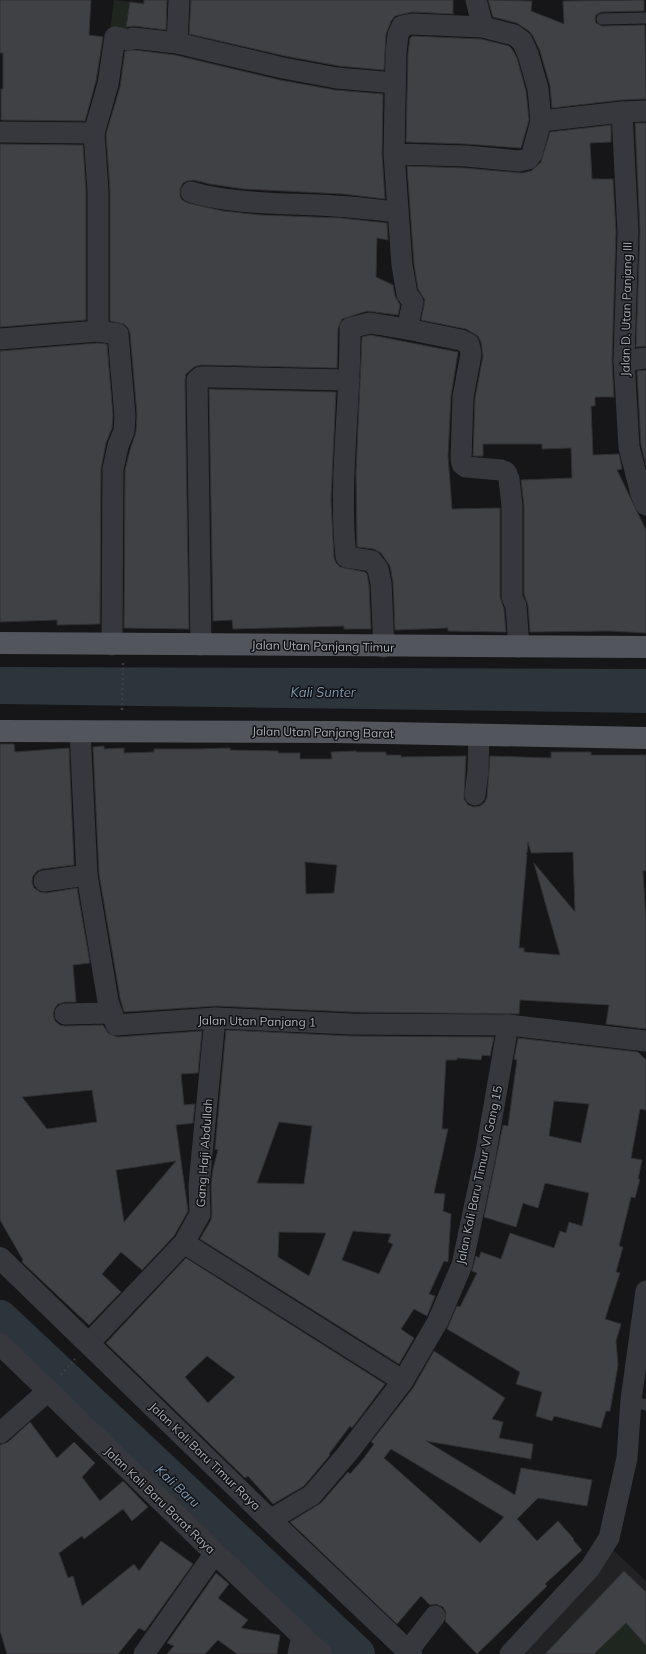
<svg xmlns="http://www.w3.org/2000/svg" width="646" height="1654" font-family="Mulish,sans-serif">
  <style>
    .built { fill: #222225 }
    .green { fill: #1e261f }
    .water { fill: #2c353c }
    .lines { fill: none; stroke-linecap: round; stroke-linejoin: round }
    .river { stroke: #2c353c; stroke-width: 36 }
    .building { fill: #404145; stroke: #303034; fill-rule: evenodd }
    .path { stroke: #3d3f44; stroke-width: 2.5; stroke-dasharray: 2 3; stroke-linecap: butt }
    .service { stroke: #37383d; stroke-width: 11 }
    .minor { stroke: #37383d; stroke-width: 21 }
    .tertiary { stroke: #37383d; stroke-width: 22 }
    .primary { stroke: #53555c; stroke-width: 22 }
    .labels { text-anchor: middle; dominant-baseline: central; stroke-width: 3; stroke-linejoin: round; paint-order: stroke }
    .street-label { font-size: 12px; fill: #a8adb8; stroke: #111113 }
    .water-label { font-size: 13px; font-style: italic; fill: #7f9bb3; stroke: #111113 }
  </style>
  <rect width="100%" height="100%" fill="#161618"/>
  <path class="built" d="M 612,1549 L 646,1581 L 646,1654 L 514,1654 Z"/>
  <g class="green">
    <path d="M 114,0 L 130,2 L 126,33 L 110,31 Z"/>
    <path d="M 626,1623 L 646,1645 L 646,1654 L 594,1654 Z"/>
  </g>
  <path class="water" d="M 0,667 L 646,669 L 646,713 L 0,704 Z"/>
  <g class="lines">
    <path class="river" d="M 0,1318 L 357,1654"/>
  </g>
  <g class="building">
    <path d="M 0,0 L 91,0 L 89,35 L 103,37 L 96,81 L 85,121 L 1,120 L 1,89 L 3,89 L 3,53 L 0,53 Z"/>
    <path d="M 144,0 L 167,0 L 166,30 L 134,26 L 126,27 L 130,2 L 144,4 Z"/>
    <path d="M 191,0 L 453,0 L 453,14 L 412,12 L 395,16 L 391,21 L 386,34 L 384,70 L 339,66 L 285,56 L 189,34 Z"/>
    <path d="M 488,0 L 532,1 L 531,11 L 564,24 L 563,1 L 644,0 L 644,11 L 601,12 L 596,15 L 595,19 L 596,23 L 602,26 L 645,25 L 646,99 L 621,100 L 552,108 L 550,86 L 540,51 L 533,36 L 529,31 L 517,23 L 493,17 Z"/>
    <path d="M 413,36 L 481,39 L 509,46 L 512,49 L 517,58 L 526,91 L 529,120 L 521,148 L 466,144 L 406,142 L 408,53 L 410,38 Z"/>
    <path d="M 135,50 L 175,55 L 280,80 L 335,90 L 383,94 L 382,154 L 385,199 L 343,194 L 244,189 L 210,184 L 194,180 L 187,181 L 183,183 L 180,189 L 180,196 L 182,200 L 188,203 L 223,211 L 261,215 L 341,218 L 387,223 L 388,240 L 377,238 L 376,277 L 393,285 L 395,296 L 400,305 L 398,315 L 367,311 L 342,319 L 338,328 L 337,368 L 201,365 L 194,367 L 186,374 L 185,380 L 189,629 L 124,628 L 125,470 L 130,450 L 136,432 L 137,415 L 130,333 L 128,328 L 124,324 L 110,321 L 110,191 L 106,134 L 120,87 L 125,51 Z"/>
    <path d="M 635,123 L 646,123 L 646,346 L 636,347 L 640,231 Z"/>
    <path d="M 611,125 L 611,142 L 590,143 L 592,179 L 613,179 L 616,232 L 612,361 L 614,397 L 595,397 L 595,406 L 591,406 L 593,455 L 619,454 L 622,469 L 617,470 L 646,530 L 646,633 L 610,631 L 530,632 L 528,605 L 524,594 L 524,506 L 521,480 L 572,478 L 571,448 L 542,449 L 542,444 L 483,444 L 483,456 L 473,456 L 475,398 L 483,356 L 481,342 L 478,336 L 466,329 L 421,320 L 425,300 L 418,289 L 414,264 L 407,166 L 465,168 L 522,173 L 531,171 L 541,162 L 550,132 Z"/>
    <path d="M 0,144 L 83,145 L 86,191 L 86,320 L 0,327 Z"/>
    <path d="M 371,335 L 458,352 L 451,396 L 448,456 L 452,509 L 500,508 L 500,597 L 504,609 L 506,632 L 448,631 L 448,628 L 395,630 L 393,582 L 390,566 L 381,553 L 374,549 L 357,547 L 356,472 L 362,337 Z"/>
    <path d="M 98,343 L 107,344 L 113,416 L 112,428 L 106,443 L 101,469 L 100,624 L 57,625 L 57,620 L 0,622 L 0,351 Z"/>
    <path d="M 646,370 L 646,465 L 641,445 L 637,371 Z"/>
    <path d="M 209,389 L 336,392 L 331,500 L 334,558 L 336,563 L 340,567 L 365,572 L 367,574 L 369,585 L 371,629 L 344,629 L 344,626 L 233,629 L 232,620 L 213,621 Z"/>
    <path d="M 0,744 L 14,744 L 15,752 L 69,748 L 74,865 L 42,869 L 37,871 L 33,876 L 32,882 L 34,888 L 40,892 L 46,893 L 77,888 L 90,963 L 73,965 L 76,1002 L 65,1002 L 58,1004 L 55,1008 L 53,1014 L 55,1021 L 60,1025 L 65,1026 L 103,1025 L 108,1033 L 117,1037 L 202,1031 L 198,1073 L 181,1074 L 184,1105 L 195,1104 L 193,1123 L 176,1125 L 188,1211 L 174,1236 L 142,1270 L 121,1252 L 102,1274 L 121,1292 L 89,1325 L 22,1262 L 23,1260 L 0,1220 ZM 92,1090 L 97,1122 L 47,1129 L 22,1097 ZM 176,1161 L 124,1222 L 116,1170 Z"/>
    <path d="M 104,746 L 104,749 L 124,748 L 124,753 L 154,752 L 154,749 L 197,749 L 230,748 L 230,750 L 278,751 L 278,753 L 300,753 L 300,759 L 332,759 L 331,752 L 356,751 L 356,752 L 386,752 L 386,755 L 401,755 L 401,757 L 466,756 L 464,799 L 468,805 L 474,807 L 480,806 L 485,802 L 487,797 L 490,756 L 551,758 L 551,752 L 591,752 L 591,755 L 646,755 L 646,871 L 643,871 L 646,920 L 646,1029 L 606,1024 L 609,1005 L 520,1000 L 519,1014 L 352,1012 L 216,1006 L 124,1012 L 120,998 L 99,874 L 93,747 ZM 528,842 L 531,853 L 573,852 L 575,912 L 534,863 L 560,955 L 524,952 L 524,948 L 519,948 L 527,855 L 526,853 L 527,853 ZM 305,862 L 337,865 L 334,893 L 306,894 Z"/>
    <path d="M 226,1030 L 351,1036 L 494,1037 L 490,1056 L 482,1055 L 481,1060 L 457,1058 L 457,1060 L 446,1060 L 442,1129 L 448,1129 L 434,1193 L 445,1194 L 443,1211 L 451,1214 L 448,1262 L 444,1261 L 429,1294 L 435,1296 L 427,1316 L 414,1309 L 401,1329 L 414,1338 L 399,1364 L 200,1239 L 211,1220 L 212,1214 L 211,1185 L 213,1169 L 218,1150 L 215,1149 ZM 279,1122 L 312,1126 L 304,1184 L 257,1183 ZM 353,1231 L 391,1234 L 388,1242 L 393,1244 L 379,1274 L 342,1260 ZM 279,1232 L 326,1233 L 309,1276 L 278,1257 Z"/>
    <path d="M 518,1038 L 638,1052 L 646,1060 L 646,1110 L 640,1109 L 631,1158 L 642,1160 L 638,1179 L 640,1179 L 635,1198 L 631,1197 L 619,1246 L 623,1247 L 616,1272 L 620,1273 L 605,1319 L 621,1324 L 616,1341 L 618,1365 L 610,1411 L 606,1411 L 601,1428 L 554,1416 L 552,1421 L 536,1416 L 542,1392 L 516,1384 L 520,1372 L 447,1329 L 457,1306 L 460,1307 L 477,1273 L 472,1271 L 476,1256 L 479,1258 L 481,1252 L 501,1259 L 510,1233 L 554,1248 L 560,1231 L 566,1233 L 569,1222 L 582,1226 L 589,1193 L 545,1183 L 538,1208 L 523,1203 L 516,1227 L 484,1217 L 503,1125 L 508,1126 L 517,1060 L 514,1059 ZM 554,1101 L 589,1104 L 581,1143 L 549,1136 Z"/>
    <path d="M 186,1258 L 385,1384 L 352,1428 L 350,1426 L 329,1454 L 330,1455 L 304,1486 L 273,1504 L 248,1476 L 245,1478 L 106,1343 ZM 207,1356 L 235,1377 L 208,1403 L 185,1377 Z"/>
    <path d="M 434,1351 L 505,1398 L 492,1419 L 503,1422 L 499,1438 L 533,1444 L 531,1459 L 426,1441 L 515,1495 L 521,1468 L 592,1480 L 587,1506 L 538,1498 L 517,1519 L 537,1541 L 558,1521 L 574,1539 L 573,1540 L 582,1550 L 545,1584 L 547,1586 L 477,1654 L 445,1621 L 446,1612 L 443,1607 L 436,1604 L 430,1605 L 421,1596 L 397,1624 L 290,1522 L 321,1503 L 348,1472 L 350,1474 L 364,1458 L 374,1444 L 371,1442 L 413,1388 ZM 391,1449 L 504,1517 L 480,1543 L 384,1458 Z"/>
    <path d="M 30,1422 L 57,1458 L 74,1442 L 95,1463 L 82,1477 L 100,1501 L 123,1481 L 148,1507 L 132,1521 L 123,1509 L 84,1539 L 82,1536 L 59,1553 L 68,1578 L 73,1576 L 82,1606 L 134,1564 L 139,1571 L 161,1541 L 193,1564 L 145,1631 L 139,1628 L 118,1654 L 7,1654 L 0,1631 L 0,1445 L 8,1442 Z"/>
    <path d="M 624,1571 L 646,1592 L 646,1645 L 626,1623 L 594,1654 L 545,1654 Z"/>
    <path d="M 216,1573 L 229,1584 L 218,1598 L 248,1620 L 241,1628 L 280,1635 L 277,1654 L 237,1654 L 218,1640 L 205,1654 L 167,1654 L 174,1646 L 167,1643 Z"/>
  </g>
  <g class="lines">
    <g class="path">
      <path d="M 122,710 L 123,663"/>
      <path d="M 61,1375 L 75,1359"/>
    </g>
    <g class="service">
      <path d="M 602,19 L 646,18"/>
      <path d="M 631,1400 L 646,1405"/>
    </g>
    <g class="minor">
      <path d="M 476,0 L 483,27"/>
      <path d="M 177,43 L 179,0"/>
      <path d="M 622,112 L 628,232 L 624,361 L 629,447 L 641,494 L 646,505"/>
      <path d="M 541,121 L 622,112 L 646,111"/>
      <path d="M 0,132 L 94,133"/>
      <path d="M 191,192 C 234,205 289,203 334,206 C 355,207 377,210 398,212"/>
      <path d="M 407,329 L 461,340 L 469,344 L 471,354 L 463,397 L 461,459 L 462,464 L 466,467 L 501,470 L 506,472 L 509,479 L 512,506 L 512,597 L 516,606 L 519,647"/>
      <path d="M 0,339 L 98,331"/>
      <path d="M 624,361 L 646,358"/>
      <path d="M 112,645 L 113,469 L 118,446 L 124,431 L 125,416 L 118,334 L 98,331 L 98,191 L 94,133 L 108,84 L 115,37 L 129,40 L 133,38 L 177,43 L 283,68 L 337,78 L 395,83"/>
      <path d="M 201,645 L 197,380 L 201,377 L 212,377 L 349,380"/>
      <path d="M 384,647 L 381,583 L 378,569 L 372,561 L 346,557 C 338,481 351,404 350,328 L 370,323 L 407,329 L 413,302 L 407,294 L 402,265 L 394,154 L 396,52 L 398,35 L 402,26 L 412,24 L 483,27 L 514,35 L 522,41 L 528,54 L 538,89 L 541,121 L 532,154 L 528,159 L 519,161 L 466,156 L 394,154"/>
      <path d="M 80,731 L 87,875 L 108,1001 L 116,1025 L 215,1018 L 352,1024 L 508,1025 L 646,1041"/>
      <path d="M 475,795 L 478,771 L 479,735"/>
      <path d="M 44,881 L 87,875"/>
      <path d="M 65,1014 L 111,1013"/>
      <path d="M 184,1243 L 403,1381"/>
      <path d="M 89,1343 L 184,1243 L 200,1214 L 199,1185 L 215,1018"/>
      <path d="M 0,1433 L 48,1391"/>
      <path d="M 270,1520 L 312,1495 L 347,1454 L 403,1381 L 438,1321 L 462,1265 L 486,1152 L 508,1025"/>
      <path d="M 408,1651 L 435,1616"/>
      <path d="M 144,1654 L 215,1553"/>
      <path d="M 298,1654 L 302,1636"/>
      <path d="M 510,1654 L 590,1568 L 609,1538 L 627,1458 L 631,1400 L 646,1291"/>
    </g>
    <g class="tertiary">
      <path d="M 0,1258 L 270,1520 L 411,1654"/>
      <path d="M 0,1344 L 215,1553 L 321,1654"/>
    </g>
    <g class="primary">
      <path d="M 0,643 L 646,647"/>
      <path d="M 0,731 L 335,732 L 646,738"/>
    </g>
  </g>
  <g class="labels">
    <g class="street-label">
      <text transform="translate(626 309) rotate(-89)">Jalan D. Utan Panjang III</text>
      <text transform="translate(323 646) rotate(1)">Jalan Utan Panjang Timur</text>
      <text transform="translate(323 732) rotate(1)">Jalan Utan Panjang Barat</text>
      <text transform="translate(257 1021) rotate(1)">Jalan Utan Panjang 1</text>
      <text transform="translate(204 1153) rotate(-86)">Gang Haji Abdullah</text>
      <text transform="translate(479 1175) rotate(-78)">Jalan Kali Baru Timur VI Gang 15</text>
      <text transform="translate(205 1456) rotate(44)">Jalan Kali Baru Timur Raya</text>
      <text transform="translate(160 1500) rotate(44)">Jalan Kali Baru Barat Raya</text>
    </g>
    <g class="water-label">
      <text x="323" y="692">Kali Sunter</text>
      <text transform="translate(178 1486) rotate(43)">Kali Baru</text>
    </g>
  </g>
</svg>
